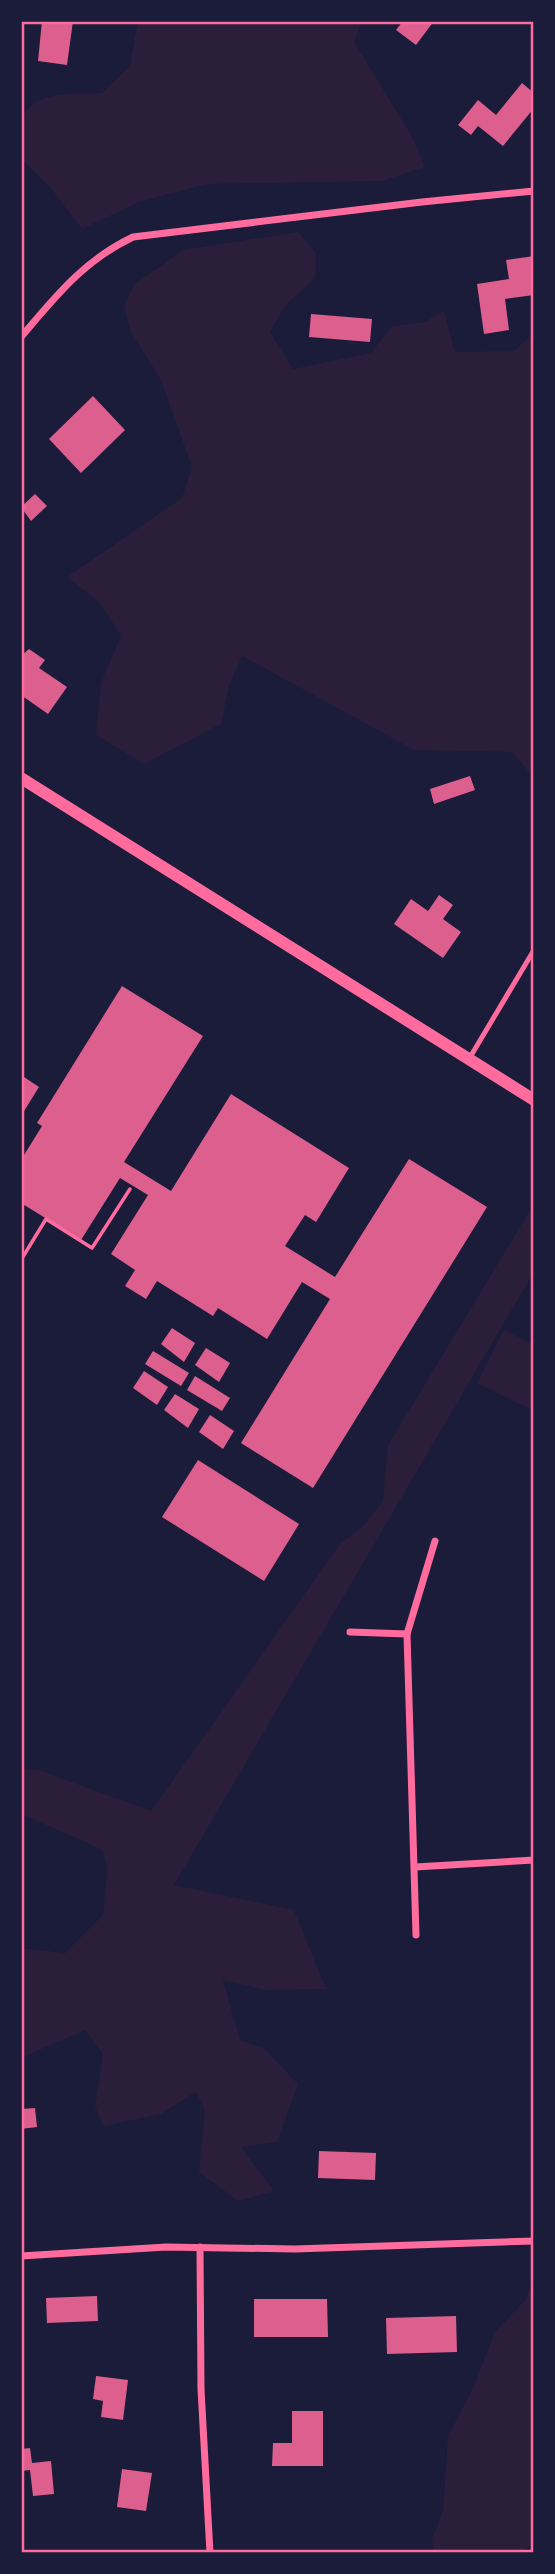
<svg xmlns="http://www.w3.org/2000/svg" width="555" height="2574" font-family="Arial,sans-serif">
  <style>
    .green { fill: #2a1e3b }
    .building { fill: #dd5f8e }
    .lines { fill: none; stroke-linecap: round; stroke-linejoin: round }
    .path { stroke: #ff6b9d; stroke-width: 3.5 }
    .service { stroke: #ff6b9d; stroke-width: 5 }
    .minor { stroke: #ff6b9d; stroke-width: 7 }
    .tertiary { stroke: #ff6b9d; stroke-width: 12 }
    .neatline { fill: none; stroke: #ff6b9d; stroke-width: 2.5 }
  </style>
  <rect width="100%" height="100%" fill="#1b1b3a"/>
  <g class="green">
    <path d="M 138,21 L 362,21 L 354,42 L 413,138 L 425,167 L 382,181 L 208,184 L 141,201 L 82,229 L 53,191 L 21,158 C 21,147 19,135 21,124 C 26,89 77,94 102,93 L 130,66 Z"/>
    <path d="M 298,232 L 316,253 L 315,278 L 285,306 L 270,332 L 293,369 L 371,353 L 392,326 L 425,322 L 444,311 L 455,352 L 514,351 L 534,332 L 534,778 L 512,752 L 414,750 L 242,656 L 229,686 L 221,724 L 144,764 L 96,735 L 101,683 L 121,635 L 99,602 L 67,577 L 182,498 L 192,467 L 161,380 L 131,332 L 124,306 L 135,284 L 183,250 Z"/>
    <path d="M 534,1204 L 534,1272 L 174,1885 L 294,1910 L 326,1989 L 266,1990 L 223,1980 L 240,2040 L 265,2049 L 298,2084 L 277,2142 L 241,2147 L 274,2191 L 238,2201 L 199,2172 L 205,2110 L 196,2092 L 161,2114 L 104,2126 L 95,2107 L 103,2054 L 85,2030 L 21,2058 L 21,1948 L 65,1953 L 103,1915 L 107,1869 L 103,1850 L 21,1814 L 21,1769 L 39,1770 L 151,1811 L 340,1544 L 364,1525 L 383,1501 L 388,1445 Z"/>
    <path d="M 504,1330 L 534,1345 L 534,1411 L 477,1383 Z"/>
    <path d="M 534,2272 L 534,2545 L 517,2553 L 434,2553 L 432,2540 L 443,2511 L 448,2436 L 474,2386 L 495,2332 L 526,2299 Z"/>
  </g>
  <g class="building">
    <path d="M 42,21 L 73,21 L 67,65 L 38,61 Z"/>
    <path d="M 403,21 L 434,21 L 416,45 L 396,30 Z"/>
    <path d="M 522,83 L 534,93 L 534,108 L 503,146 L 478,126 L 471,135 L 458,125 L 478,100 L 496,115 Z"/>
    <path d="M 534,256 L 534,295 L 505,299 L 509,330 L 484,334 L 477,284 L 509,279 L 506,260 Z"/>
    <path d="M 311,314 L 372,319 L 370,342 L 309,337 Z"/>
    <path d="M 93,396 L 125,430 L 81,473 L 49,439 Z"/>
    <path d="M 35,494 L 47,506 L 31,521 L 21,507 Z"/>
    <path d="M 29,649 L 45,660 L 39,668 L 67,687 L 48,714 L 21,695 L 21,656 Z"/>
    <path d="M 470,776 L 475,790 L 434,804 L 430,789 Z"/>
    <path d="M 439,895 L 453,905 L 443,919 L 461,932 L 443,958 L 394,924 L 411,899 L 428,911 Z"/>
    <path d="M 122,986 L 203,1036 L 124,1162 L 171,1191 L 231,1094 L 349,1168 L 316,1222 L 305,1215 L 285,1246 L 335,1277 L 409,1159 L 487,1207 L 313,1488 L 241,1443 L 330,1299 L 302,1282 L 267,1339 L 218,1308 L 213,1316 L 157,1281 L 146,1299 L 125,1286 L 135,1270 L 111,1254 L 148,1195 L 120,1178 L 81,1240 L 21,1203 L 21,1160 L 42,1126 L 37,1123 Z"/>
    <path d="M 21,1075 L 39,1087 L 21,1116 Z"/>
    <path d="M 172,1328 L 195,1343 L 184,1362 L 161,1344 Z"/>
    <path d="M 206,1348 L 230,1363 L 219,1382 L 195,1365 Z"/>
    <path d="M 153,1351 L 189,1373 L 181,1386 L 145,1364 Z"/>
    <path d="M 144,1371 L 168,1387 L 157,1405 L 133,1388 Z"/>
    <path d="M 195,1376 L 230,1398 L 222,1411 L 187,1390 Z"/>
    <path d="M 175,1394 L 199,1409 L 188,1428 L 164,1410 Z"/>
    <path d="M 210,1415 L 234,1431 L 223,1449 L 199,1432 Z"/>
    <path d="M 198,1460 L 299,1524 L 264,1581 L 162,1517 Z"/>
    <path d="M 35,2108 L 37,2127 L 21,2129 L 21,2109 Z"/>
    <path d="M 319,2151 L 376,2153 L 375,2180 L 318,2178 Z"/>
    <path d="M 97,2296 L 98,2321 L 47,2323 L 46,2298 Z"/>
    <path d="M 254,2299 L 327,2299 L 328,2337 L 254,2337 Z"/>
    <path d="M 456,2316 L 457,2352 L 387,2354 L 386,2318 Z"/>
    <path d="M 96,2376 L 128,2380 L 123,2420 L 101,2417 L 103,2401 L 93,2399 Z"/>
    <path d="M 292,2411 L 323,2411 L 323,2466 L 272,2466 L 273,2443 L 292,2443 Z"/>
    <path d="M 30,2448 L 32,2463 L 51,2461 L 54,2494 L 33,2496 L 30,2470 L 21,2471 L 21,2449 Z"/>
    <path d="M 122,2469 L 152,2473 L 146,2511 L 117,2507 Z"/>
  </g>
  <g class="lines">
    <path class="path" d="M 21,1260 L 46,1219 L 92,1248 L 130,1189"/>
    <path class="service" d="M 469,1059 L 534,950"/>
    <g class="minor">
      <path d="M 21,337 C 56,296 83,261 133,237 L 422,202 L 534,191"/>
      <path d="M 350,1632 L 407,1634"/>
      <path d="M 415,1867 L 534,1860"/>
      <path d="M 416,1935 L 407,1634 L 435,1541"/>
      <path d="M 200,2247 L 201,2389 L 210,2553"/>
      <path d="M 21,2256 L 166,2247 L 295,2249 L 534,2241"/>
    </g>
    <path class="tertiary" d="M 21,778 L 534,1100"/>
  </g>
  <rect width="555" height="2574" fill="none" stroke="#1b1b3a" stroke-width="46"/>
  <rect x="23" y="23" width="509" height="2528" class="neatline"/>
</svg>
